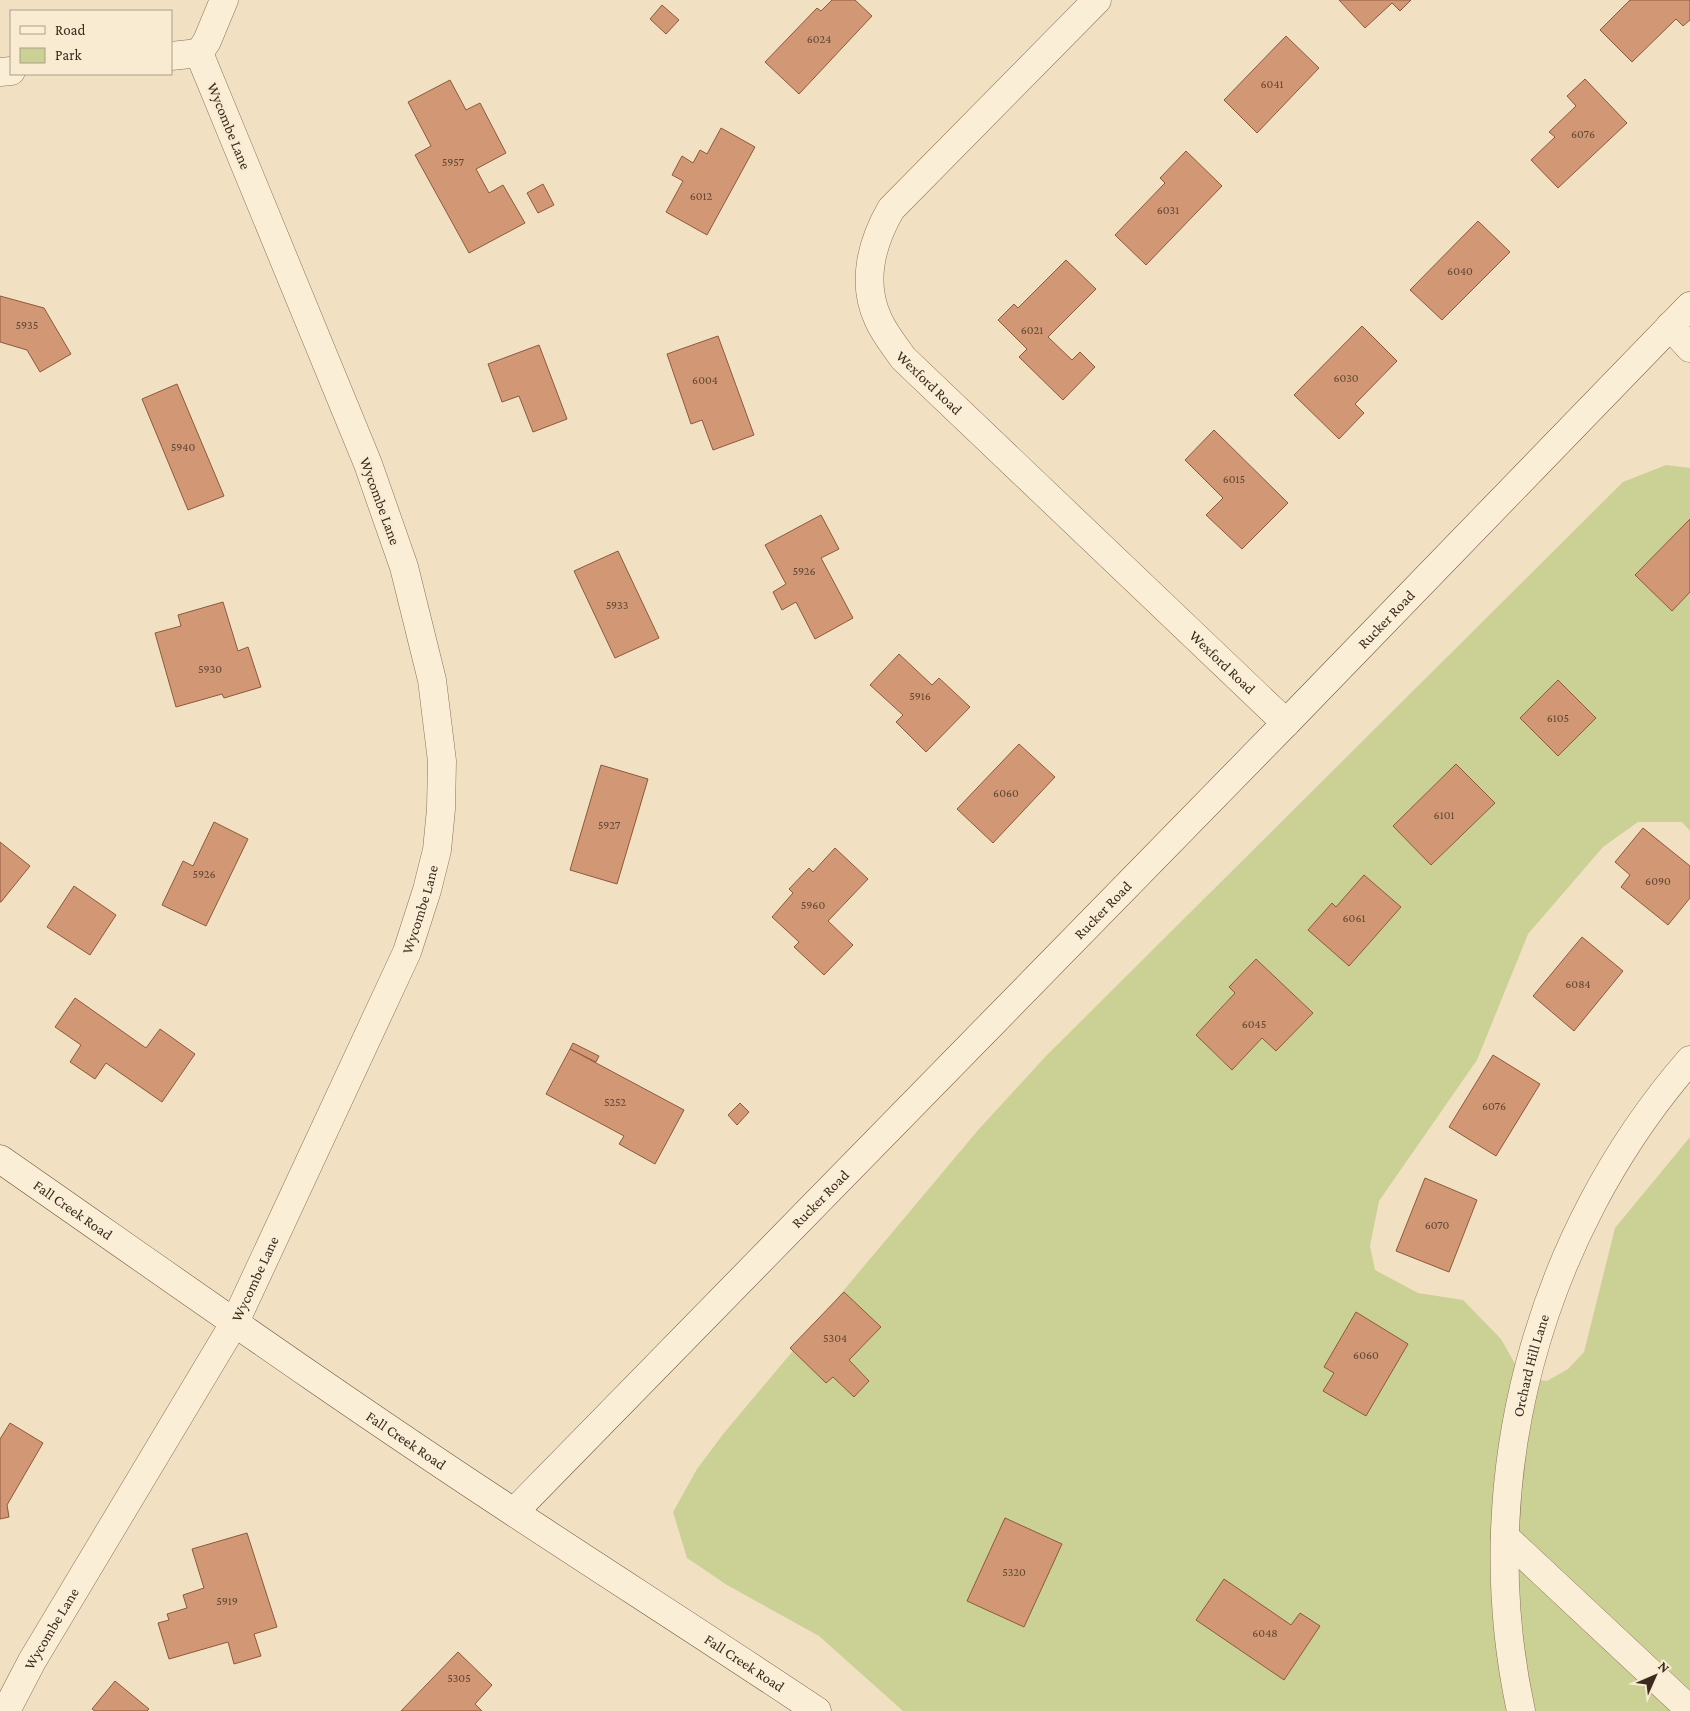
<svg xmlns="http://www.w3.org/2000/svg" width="1690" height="1711" font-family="'Crimson Pro',serif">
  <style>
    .green { fill: #cbd095 }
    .building { fill: #d29875; stroke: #8d593c }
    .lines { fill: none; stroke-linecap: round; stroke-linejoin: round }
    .street-casing { stroke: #8c7258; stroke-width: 29 }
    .secondary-casing { stroke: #6e523b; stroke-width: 29 }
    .street { stroke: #fbeed6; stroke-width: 28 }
    .secondary { stroke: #fbeed6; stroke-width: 28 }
    .labels { text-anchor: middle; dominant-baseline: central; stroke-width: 5; stroke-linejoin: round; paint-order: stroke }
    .number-label { font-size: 12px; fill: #614633 }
    .street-label { font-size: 15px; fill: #3b2a1d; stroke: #f8ebd2 }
  </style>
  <rect width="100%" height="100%" fill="#f1e1c2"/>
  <path class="green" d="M 1666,465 L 1690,468 L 1690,831 L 1682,822 L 1638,822 L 1603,847 L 1528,934 L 1477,1060 L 1379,1201 L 1370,1246 L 1375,1270 L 1418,1293 L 1463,1300 L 1501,1339 L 1523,1378 L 1547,1381 L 1568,1369 L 1584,1352 L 1615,1228 L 1690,1137 L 1690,1711 L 903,1711 L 819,1636 L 727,1585 L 687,1558 L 673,1512 L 697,1469 L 724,1433 L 979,1129 L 1047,1055 L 1623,482 Z"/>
  <g class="building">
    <path d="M 832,0 L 855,0 L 872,16 L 799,94 L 765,62 L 817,8 L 821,11 Z"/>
    <path d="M 1339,0 L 1411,0 L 1400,11 L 1392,3 L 1365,28 Z"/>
    <path d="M 1630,0 L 1690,0 L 1690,20 L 1683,26 L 1676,19 L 1632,62 L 1600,30 Z"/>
    <path d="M 662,5 L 679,20 L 666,34 L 650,19 Z"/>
    <path d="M 1286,36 L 1319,68 L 1257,133 L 1224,100 Z"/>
    <path d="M 1585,79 L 1627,123 L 1558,188 L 1531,160 L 1555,137 L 1549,132 L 1576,106 L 1567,96 Z"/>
    <path d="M 450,80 L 466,110 L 480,103 L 506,153 L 476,169 L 489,193 L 503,185 L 525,223 L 469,253 L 415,155 L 431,146 L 408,102 Z"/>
    <path d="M 721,128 L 755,147 L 707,235 L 666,212 L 683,181 L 672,175 L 682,156 L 693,163 L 700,150 L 707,154 Z"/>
    <path d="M 1186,151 L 1222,186 L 1146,265 L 1115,235 L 1165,183 L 1160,178 Z"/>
    <path d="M 543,184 L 554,205 L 538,213 L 527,193 Z"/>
    <path d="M 1478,221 L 1510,252 L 1442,320 L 1410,290 Z"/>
    <path d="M 1066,260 L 1096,289 L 1048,337 L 1072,360 L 1080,352 L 1095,367 L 1063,400 L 1019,357 L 1027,349 L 998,320 L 1014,304 L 1018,308 Z"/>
    <path d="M 0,296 L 44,308 L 71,354 L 40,372 L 27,350 L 0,342 Z"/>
    <path d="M 1362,326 L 1397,361 L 1355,404 L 1364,413 L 1339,439 L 1294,395 Z"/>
    <path d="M 718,336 L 754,435 L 713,450 L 702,420 L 691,424 L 667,354 Z"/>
    <path d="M 539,345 L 567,419 L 533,432 L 519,396 L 502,402 L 488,364 Z"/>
    <path d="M 177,384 L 224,496 L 188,510 L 142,399 Z"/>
    <path d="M 1214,430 L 1288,503 L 1242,549 L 1206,515 L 1223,498 L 1185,460 Z"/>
    <path d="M 821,515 L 839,549 L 821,558 L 853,618 L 815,639 L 796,602 L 782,610 L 773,592 L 786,584 L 765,545 Z"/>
    <path d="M 1690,519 L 1690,592 L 1672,611 L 1635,575 Z"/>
    <path d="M 618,551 L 659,638 L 615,658 L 574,571 Z"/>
    <path d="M 223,602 L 238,651 L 248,647 L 261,687 L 224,698 L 222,694 L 176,707 L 155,633 L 181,626 L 178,615 Z"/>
    <path d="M 899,654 L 932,685 L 939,678 L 970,707 L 926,752 L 896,722 L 903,715 L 870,685 Z"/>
    <path d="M 1558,680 L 1596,718 L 1558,756 L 1520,718 Z"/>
    <path d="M 1019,744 L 1055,777 L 993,843 L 957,809 Z"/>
    <path d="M 1456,764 L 1495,803 L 1431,865 L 1393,826 Z"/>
    <path d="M 601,765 L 648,779 L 617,884 L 570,870 Z"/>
    <path d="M 214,822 L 248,839 L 206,926 L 162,905 L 183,861 L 193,866 Z"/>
    <path d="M 1643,828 L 1690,866 L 1690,898 L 1668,925 L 1621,887 L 1630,875 L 1615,862 Z"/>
    <path d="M 0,842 L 30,866 L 1,902 L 0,902 Z"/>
    <path d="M 835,848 L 868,879 L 828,921 L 853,945 L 824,975 L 794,947 L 799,942 L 772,917 L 793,893 L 789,889 L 809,868 L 813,872 Z"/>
    <path d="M 1364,875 L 1401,907 L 1349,966 L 1308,930 L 1332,903 L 1336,907 Z"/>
    <path d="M 74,886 L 116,915 L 90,955 L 47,927 Z"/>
    <path d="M 1582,937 L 1623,971 L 1574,1031 L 1533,996 Z"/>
    <path d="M 1256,959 L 1313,1013 L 1276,1051 L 1262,1038 L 1232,1070 L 1196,1035 L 1235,993 L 1229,987 Z"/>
    <path d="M 75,998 L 146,1048 L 160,1029 L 195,1054 L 162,1102 L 106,1063 L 95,1079 L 70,1062 L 81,1045 L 55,1027 Z"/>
    <path d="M 573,1043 L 599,1056 L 596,1062 L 570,1049 Z"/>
    <path d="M 570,1049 L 684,1110 L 655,1164 L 619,1144 L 624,1136 L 546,1094 Z"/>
    <path d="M 1493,1055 L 1540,1084 L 1496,1156 L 1449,1127 Z"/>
    <path d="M 740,1103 L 749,1112 L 737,1125 L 728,1115 Z"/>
    <path d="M 1425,1178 L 1477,1200 L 1449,1272 L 1396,1251 Z"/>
    <path d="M 844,1292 L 881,1327 L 849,1360 L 869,1381 L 854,1397 L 833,1377 L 826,1383 L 790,1348 Z"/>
    <path d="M 1356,1312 L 1408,1344 L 1366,1416 L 1323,1391 L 1334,1373 L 1324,1367 Z"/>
    <path d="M 10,1423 L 43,1443 L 7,1505 L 9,1517 L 0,1519 L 0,1439 Z"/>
    <path d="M 1005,1518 L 1062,1544 L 1024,1627 L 967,1601 Z"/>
    <path d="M 247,1533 L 277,1627 L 254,1634 L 261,1656 L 234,1664 L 228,1642 L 169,1659 L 158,1623 L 169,1620 L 167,1614 L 187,1608 L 183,1595 L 204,1588 L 192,1549 Z"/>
    <path d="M 1224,1579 L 1291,1625 L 1300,1613 L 1320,1626 L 1284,1680 L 1196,1620 Z"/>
    <path d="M 458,1652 L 492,1685 L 475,1704 L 482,1711 L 401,1711 Z"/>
    <path d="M 115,1681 L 149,1709 L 147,1711 L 95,1711 L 92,1709 Z"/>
  </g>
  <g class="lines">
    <g class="street-casing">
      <g id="street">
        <path id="s1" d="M 1097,0 L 891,209 C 872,242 861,282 878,319 C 884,333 894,345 903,358 L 1286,723"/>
        <path d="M 171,56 L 199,53 L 207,41 L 224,0"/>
        <path d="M 0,72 L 11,71"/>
        <path d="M 1670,326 L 1690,348"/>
        <path d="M 1505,1537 L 1690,1710"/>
        <path id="s2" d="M 6,1711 L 32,1661 L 235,1322 L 407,952 L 427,890 L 437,850 L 441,809 L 442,761 L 432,680 L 404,567 L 368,464 L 199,53"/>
        <path id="s3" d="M 1521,1711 C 1471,1482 1537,1236 1690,1060"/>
      </g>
    </g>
    <g class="secondary-casing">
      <g id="secondary">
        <path id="s4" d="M 0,1159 C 171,1278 341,1399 515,1513 C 615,1579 717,1644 817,1711"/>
        <path id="s5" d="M 514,1512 L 1286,723 L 1690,306"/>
      </g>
    </g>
    <use href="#street" class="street"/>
    <use href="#secondary" class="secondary"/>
  </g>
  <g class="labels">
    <g class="number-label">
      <text x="819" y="39">6024</text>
      <text x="1272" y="84">6041</text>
      <text x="1583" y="134">6076</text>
      <text x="453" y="162">5957</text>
      <text x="701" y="196">6012</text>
      <text x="1168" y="210">6031</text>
      <text x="1460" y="271">6040</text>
      <text x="27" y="325">5935</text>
      <text x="1032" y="330">6021</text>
      <text x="1346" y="378">6030</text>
      <text x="705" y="380">6004</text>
      <text x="183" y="447">5940</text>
      <text x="1234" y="479">6015</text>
      <text x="804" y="571">5926</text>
      <text x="617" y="605">5933</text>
      <text x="210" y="669">5930</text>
      <text x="920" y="696">5916</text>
      <text x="1558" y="718">6105</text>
      <text x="1006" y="793">6060</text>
      <text x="1444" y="815">6101</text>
      <text x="609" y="825">5927</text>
      <text x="204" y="874">5926</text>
      <text x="1658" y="881">6090</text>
      <text x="813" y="905">5960</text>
      <text x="1354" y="918">6061</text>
      <text x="1578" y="984">6084</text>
      <text x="1254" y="1024">6045</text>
      <text x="615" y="1102">5252</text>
      <text x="1494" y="1106">6076</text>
      <text x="1437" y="1225">6070</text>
      <text x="835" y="1338">5304</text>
      <text x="1366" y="1355">6060</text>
      <text x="1014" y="1572">5320</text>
      <text x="227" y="1601">5919</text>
      <text x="1265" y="1633">6048</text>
      <text x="459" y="1678">5305</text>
    </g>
    <g class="street-label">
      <text transform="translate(229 126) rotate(68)">Wycombe Lane</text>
      <text stroke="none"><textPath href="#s1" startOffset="491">Wexford Road</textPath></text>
      <text transform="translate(380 501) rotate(70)">Wycombe Lane</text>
      <text stroke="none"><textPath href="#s5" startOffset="1248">Rucker Road</textPath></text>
      <text stroke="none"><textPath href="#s1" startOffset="896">Wexford Road</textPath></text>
      <text stroke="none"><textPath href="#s2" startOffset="904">Wycombe Lane</textPath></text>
      <text stroke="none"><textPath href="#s5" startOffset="842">Rucker Road</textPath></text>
      <text stroke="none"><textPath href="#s5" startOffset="438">Rucker Road</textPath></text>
      <text stroke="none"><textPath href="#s4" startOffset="89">Fall Creek Road</textPath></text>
      <text stroke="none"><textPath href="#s2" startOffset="499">Wycombe Lane</textPath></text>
      <text stroke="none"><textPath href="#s3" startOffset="349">Orchard Hill Lane</textPath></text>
      <text stroke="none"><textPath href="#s4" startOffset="494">Fall Creek Road</textPath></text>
      <text stroke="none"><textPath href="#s2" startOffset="94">Wycombe Lane</textPath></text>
      <text stroke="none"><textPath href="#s4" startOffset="899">Fall Creek Road</textPath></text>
    </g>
  </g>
  <rect x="10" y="10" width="162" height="65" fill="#f8ebd2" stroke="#ac9e8a"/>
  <rect x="20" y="26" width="25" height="8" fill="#fbeed6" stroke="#ac9e8a"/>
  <text x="55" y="35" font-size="15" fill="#3b2a1d">Road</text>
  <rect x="20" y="48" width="25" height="15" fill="#cbd095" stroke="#ac9e8a"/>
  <text x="55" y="60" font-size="15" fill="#3b2a1d">Park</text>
  <g transform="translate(1655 1676) rotate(45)" stroke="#f8ebd2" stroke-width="4" paint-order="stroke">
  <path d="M0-4L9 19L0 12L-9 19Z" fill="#3b2a1d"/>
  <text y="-8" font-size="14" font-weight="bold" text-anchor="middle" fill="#3b2a1d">N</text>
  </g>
</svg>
